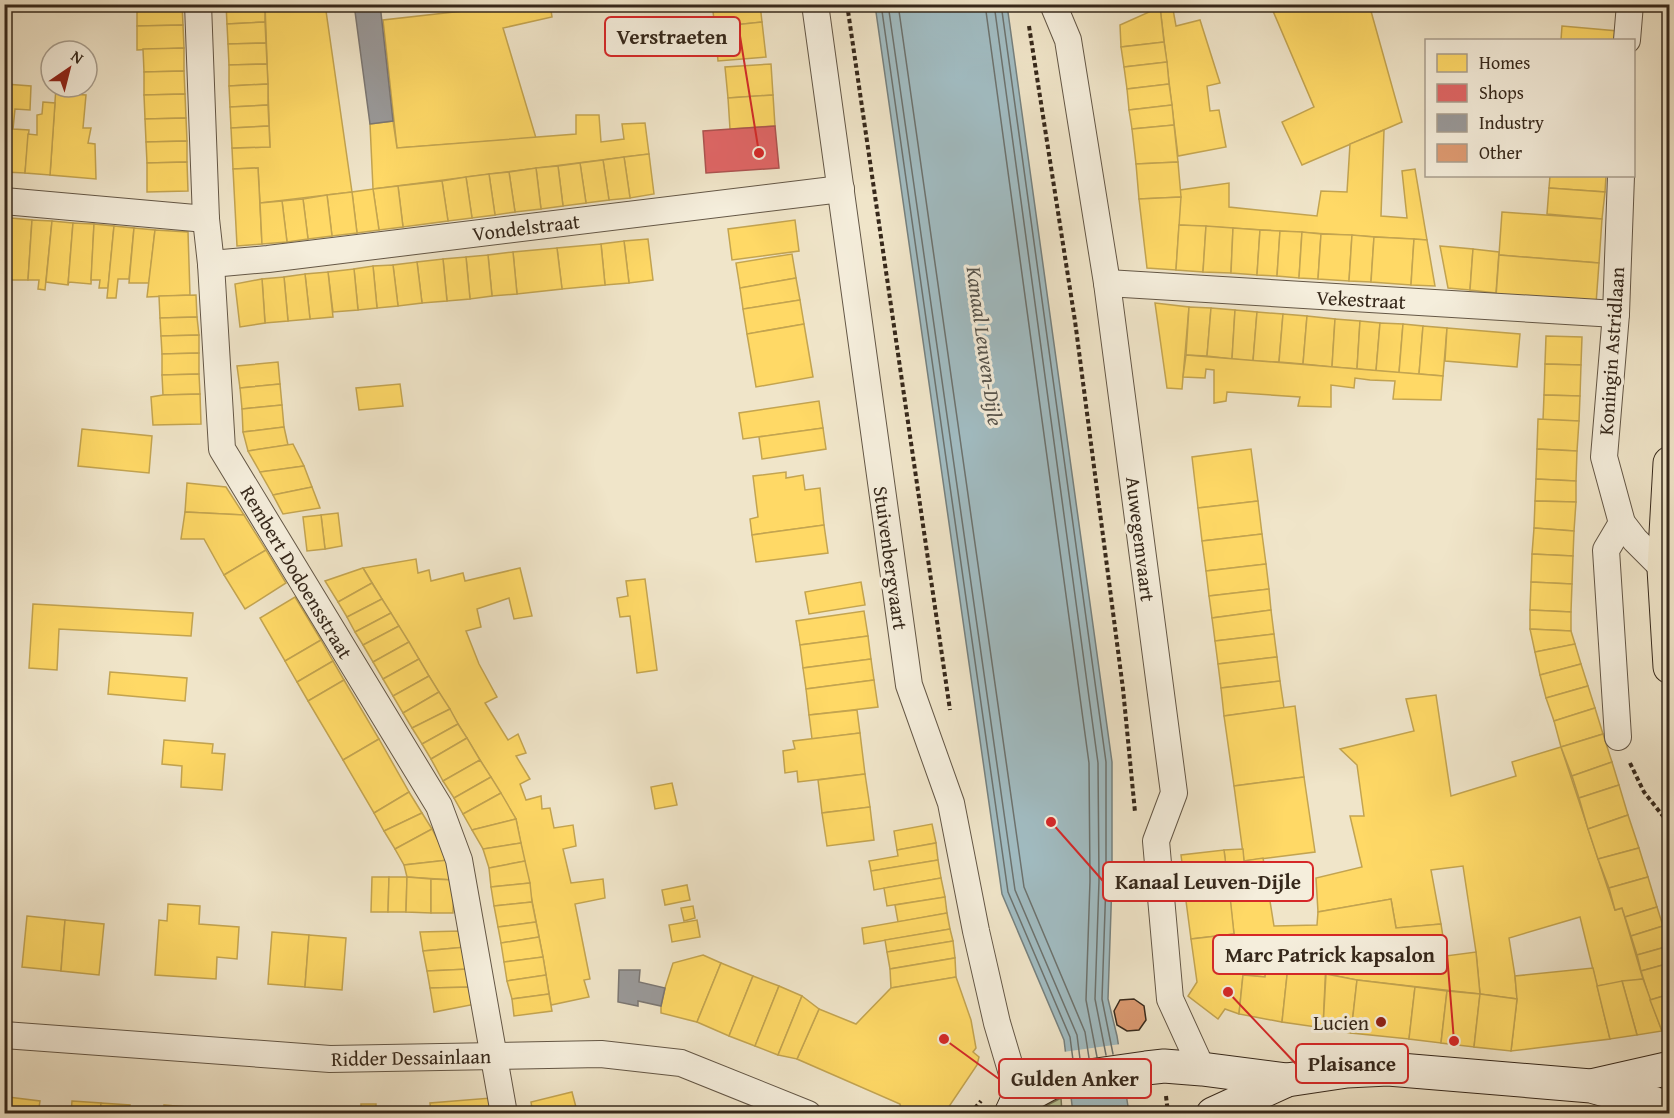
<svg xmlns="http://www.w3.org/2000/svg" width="1674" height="1118" font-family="'Gentium Book Plus',serif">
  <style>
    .green { fill: #b9c596; stroke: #787658; stroke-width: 1.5 }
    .water { fill: #a1bcc2; stroke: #76817f; stroke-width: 1.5 }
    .pier { fill: #f0e5c9 }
    .homes { fill: #ffd966; stroke: #c3a450; stroke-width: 1.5 }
    .shops { fill: #e06666; stroke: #ad5350; stroke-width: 1.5 }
    .industry { fill: #999; stroke: #7b7773; stroke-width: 1.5 }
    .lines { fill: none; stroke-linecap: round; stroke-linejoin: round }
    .shore { stroke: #6c726e; stroke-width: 1.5 }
    .building { fill: #de9b72; stroke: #36281b; stroke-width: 1.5 }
    .minor-casing { stroke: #645746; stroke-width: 28 }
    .secondary-casing { stroke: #36281b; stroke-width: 35 }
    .primary-casing { stroke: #36281b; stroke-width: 35 }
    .path { stroke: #36281b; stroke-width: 4; stroke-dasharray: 4.5 3; stroke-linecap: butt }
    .minor { stroke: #f5eedc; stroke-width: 26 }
    .secondary { stroke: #f5eedc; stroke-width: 33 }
    .primary { stroke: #f0e5c9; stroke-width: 33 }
    .poi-dot { fill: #8f2418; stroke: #f5eedc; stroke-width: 2 }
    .labels { text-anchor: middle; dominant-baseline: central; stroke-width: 6; stroke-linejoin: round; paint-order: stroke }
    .street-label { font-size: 20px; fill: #36281b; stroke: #f5eedc }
    .poi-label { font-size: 20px; fill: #36281b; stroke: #f5eedc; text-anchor: end }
    .water-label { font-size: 21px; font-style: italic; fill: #56544d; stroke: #f5eedc }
    .leader { fill: none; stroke: #d62828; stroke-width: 2 }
    .callout-dot { fill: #d62828; stroke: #f5eedc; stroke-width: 2 }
    .callout { fill: #f5eedc; stroke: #d62828; stroke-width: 2 }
    .callout-label { font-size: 21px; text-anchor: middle; font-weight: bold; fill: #36281b }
  </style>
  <rect width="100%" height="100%" fill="#f0e5c9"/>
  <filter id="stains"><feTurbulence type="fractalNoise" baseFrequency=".00333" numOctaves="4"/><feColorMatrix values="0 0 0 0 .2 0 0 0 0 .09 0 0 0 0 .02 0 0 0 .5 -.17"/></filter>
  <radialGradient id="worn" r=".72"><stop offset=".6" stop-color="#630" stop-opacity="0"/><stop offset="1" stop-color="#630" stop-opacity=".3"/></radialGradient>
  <path class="green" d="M 1061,1098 L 1062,1113 L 1033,1113 L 1036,1111 Z"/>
  <path class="water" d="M 875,5 L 1007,5 L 1112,762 L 1112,881 L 1108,999 L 1117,1036 L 1129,1113 L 1073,1113 L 1064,1040 L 1002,894 Z"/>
  <path class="pier" d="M 1121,1044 L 1128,1090 L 1068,1098 L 1063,1052 Z"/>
  <g class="homes">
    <path d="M 137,4 L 182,4 L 183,25 L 137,26 Z"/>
    <path d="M 226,4 L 265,4 L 265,22 L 227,24 Z"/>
    <path d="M 265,4 L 325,4 L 352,192 L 260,203 L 258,168 L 233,169 L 232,148 L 270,147 Z"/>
    <path d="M 525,4 L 550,4 L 552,17 L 503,28 L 536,138 L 397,148 L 383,20 Z"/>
    <path d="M 712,4 L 760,4 L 762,22 L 715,27 Z"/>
    <path d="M 1167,4 L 1172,4 L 1176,26 L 1200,20 L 1220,83 L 1207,86 L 1210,111 L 1219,110 L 1226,147 L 1178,156 L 1160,7 Z"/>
    <path d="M 1270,4 L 1369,4 L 1402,122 L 1302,165 L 1282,122 L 1314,107 Z"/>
    <path d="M 1160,7 L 1164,42 L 1121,47 L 1120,25 Z"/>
    <path d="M 265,22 L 266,43 L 228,44 L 227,24 Z"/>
    <path d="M 762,22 L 766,57 L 718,61 L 715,27 Z"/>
    <path d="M 183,25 L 184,48 L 137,50 L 137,26 Z"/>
    <path d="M 1562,26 L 1618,31 L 1617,40 L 1561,40 Z"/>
    <path d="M 1164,42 L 1167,62 L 1124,67 L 1121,47 Z"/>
    <path d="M 266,43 L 267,64 L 229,65 L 228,44 Z"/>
    <path d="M 184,48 L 184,71 L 144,72 L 143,49 Z"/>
    <path d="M 1167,62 L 1169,84 L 1127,89 L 1124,67 Z"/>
    <path d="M 267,64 L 268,84 L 229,86 L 229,65 Z"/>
    <path d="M 771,64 L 773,95 L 728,98 L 725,67 Z"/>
    <path d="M 184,71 L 185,94 L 144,95 L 144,72 Z"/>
    <path d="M 5,84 L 31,86 L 30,110 L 15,109 L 13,129 L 29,130 L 25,173 L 4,172 Z"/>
    <path d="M 268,84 L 268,105 L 230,107 L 229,86 Z"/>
    <path d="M 1169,84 L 1172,105 L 1129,110 L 1127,89 Z"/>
    <path d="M 56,87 L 72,87 L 71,94 L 86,95 L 83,128 L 91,128 L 88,143 L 95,144 L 96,179 L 50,175 Z"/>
    <path d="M 185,94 L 186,118 L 145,119 L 144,95 Z"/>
    <path d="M 773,95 L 775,126 L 730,129 L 728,98 Z"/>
    <path d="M 43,102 L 55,103 L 50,175 L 25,173 L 28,134 L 37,135 L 37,115 L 42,114 Z"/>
    <path d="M 268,105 L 269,126 L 231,128 L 230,107 Z"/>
    <path d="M 1172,105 L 1174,125 L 1132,129 L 1129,110 Z"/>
    <path d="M 576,115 L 599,115 L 601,142 L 624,139 L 622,124 L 645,123 L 649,154 L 373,189 L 370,124 L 393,121 L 397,148 L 576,134 Z"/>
    <path d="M 186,118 L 187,141 L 146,142 L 145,119 Z"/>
    <path d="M 1174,125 L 1178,162 L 1136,164 L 1132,129 Z"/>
    <path d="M 269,126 L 270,147 L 232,148 L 231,128 Z"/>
    <path d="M 1384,130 L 1381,216 L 1407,218 L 1402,171 L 1415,169 L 1427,240 L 1179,225 L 1180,190 L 1229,183 L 1229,207 L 1317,216 L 1321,191 L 1347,192 L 1350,144 Z"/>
    <path d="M 187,141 L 187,162 L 147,163 L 146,142 Z"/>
    <path d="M 649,154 L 654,194 L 630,198 L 624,157 Z"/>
    <path d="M 624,157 L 630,198 L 609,200 L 603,160 Z"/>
    <path d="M 603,160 L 609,200 L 586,203 L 580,163 Z"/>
    <path d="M 187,162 L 188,191 L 147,192 L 147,163 Z"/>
    <path d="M 1178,162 L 1181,197 L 1139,199 L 1136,164 Z"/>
    <path d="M 580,163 L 586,203 L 563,206 L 558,166 Z"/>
    <path d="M 558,166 L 563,206 L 541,209 L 536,168 Z"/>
    <path d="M 258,168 L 262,244 L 237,246 L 233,169 Z"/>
    <path d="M 536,168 L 541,209 L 515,212 L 509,172 Z"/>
    <path d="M 509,172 L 515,212 L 495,215 L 489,174 Z"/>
    <path d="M 489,174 L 495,215 L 472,218 L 466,177 Z"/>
    <path d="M 1550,176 L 1606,176 L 1605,192 L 1549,188 Z"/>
    <path d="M 466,177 L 472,218 L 448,221 L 442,181 Z"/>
    <path d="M 442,181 L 448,221 L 403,227 L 398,186 Z"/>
    <path d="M 398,186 L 403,227 L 379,230 L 373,189 Z"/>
    <path d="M 1549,188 L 1605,192 L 1602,219 L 1547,214 Z"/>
    <path d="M 373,189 L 379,230 L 357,233 L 352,192 Z"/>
    <path d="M 352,192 L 357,233 L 332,236 L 327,195 Z"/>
    <path d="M 327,195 L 332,236 L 308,239 L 303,199 Z"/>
    <path d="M 1181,197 L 1176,270 L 1147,268 L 1139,199 Z"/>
    <path d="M 303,199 L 308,239 L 287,242 L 282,201 Z"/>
    <path d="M 282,201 L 287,242 L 262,244 L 260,203 Z"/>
    <path d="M 1502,212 L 1602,219 L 1599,263 L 1499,255 Z"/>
    <path d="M 4,218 L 11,218 L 6,274 L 4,274 Z"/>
    <path d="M 11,218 L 32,220 L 28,280 L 7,280 Z"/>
    <path d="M 32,220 L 52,221 L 45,290 L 38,289 L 39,280 L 28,280 Z"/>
    <path d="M 795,220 L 799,251 L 732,260 L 728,229 Z"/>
    <path d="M 52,221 L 73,223 L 68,285 L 46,282 Z"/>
    <path d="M 73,223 L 94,224 L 91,284 L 69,282 L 68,285 Z"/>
    <path d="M 94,224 L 114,226 L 108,288 L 99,288 L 100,280 L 91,280 Z"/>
    <path d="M 1179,225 L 1206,226 L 1203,272 L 1176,270 Z"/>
    <path d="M 114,226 L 134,228 L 129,279 L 118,279 L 116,298 L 107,298 Z"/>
    <path d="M 1206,226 L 1233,228 L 1231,273 L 1203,272 Z"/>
    <path d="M 134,228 L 155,230 L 149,283 L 129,283 Z"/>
    <path d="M 1233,228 L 1260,230 L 1257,275 L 1231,273 Z"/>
    <path d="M 155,230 L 188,232 L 190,295 L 147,297 Z"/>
    <path d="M 1260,230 L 1280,231 L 1277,276 L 1257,275 Z"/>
    <path d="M 1280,231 L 1302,232 L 1299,278 L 1277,276 Z"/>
    <path d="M 1302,232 L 1321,234 L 1318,279 L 1299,278 Z"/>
    <path d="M 1321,234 L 1352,235 L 1349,281 L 1318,279 Z"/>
    <path d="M 1352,235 L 1374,237 L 1371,282 L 1349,281 Z"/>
    <path d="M 1374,237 L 1414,239 L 1411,285 L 1371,282 Z"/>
    <path d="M 648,239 L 653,280 L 629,283 L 624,241 Z"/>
    <path d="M 1414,239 L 1427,240 L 1435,286 L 1411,285 Z"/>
    <path d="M 624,241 L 629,283 L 605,285 L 601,244 Z"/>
    <path d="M 601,244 L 605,285 L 562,289 L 557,248 Z"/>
    <path d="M 1440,246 L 1473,249 L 1470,290 L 1448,288 Z"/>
    <path d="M 557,248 L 562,289 L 517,294 L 513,252 Z"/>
    <path d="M 1473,249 L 1499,252 L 1496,293 L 1470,290 Z"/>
    <path d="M 513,252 L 517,294 L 492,296 L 488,255 Z"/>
    <path d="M 792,254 L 796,278 L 740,288 L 736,263 Z"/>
    <path d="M 488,255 L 492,296 L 470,299 L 466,257 Z"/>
    <path d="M 1499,255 L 1599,263 L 1596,304 L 1496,297 Z"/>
    <path d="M 466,257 L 470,299 L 447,301 L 443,259 Z"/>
    <path d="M 443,259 L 447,301 L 422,303 L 417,262 Z"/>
    <path d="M 417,262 L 422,303 L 398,306 L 393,265 Z"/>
    <path d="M 393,265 L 398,306 L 377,308 L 373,266 Z"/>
    <path d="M 373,266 L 377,308 L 358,310 L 354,269 Z"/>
    <path d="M 354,269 L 358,310 L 333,312 L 328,272 Z"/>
    <path d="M 328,272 L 333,317 L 310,319 L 305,274 Z"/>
    <path d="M 305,274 L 310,319 L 288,321 L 284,277 Z"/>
    <path d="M 284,277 L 288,321 L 265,323 L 262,279 Z"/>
    <path d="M 796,278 L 800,300 L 743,309 L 740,288 Z"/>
    <path d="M 262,279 L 265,323 L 240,327 L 235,284 Z"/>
    <path d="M 196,295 L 197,317 L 160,318 L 159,296 Z"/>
    <path d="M 800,300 L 804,324 L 747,334 L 743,309 Z"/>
    <path d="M 1155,303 L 1189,307 L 1182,389 L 1167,388 Z"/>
    <path d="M 1189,307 L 1211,308 L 1207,356 L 1186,355 Z"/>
    <path d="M 1211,308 L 1235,310 L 1232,359 L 1207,356 Z"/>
    <path d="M 1235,310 L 1257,312 L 1253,361 L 1232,359 Z"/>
    <path d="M 1257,312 L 1283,314 L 1279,362 L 1253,361 Z"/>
    <path d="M 1283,314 L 1307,316 L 1303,364 L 1279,362 Z"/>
    <path d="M 1307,316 L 1335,319 L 1332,367 L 1303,364 Z"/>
    <path d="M 197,317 L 199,335 L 161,336 L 160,318 Z"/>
    <path d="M 1335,319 L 1360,321 L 1357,369 L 1332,367 Z"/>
    <path d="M 1360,321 L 1380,323 L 1376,371 L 1357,369 Z"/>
    <path d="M 1380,323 L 1403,324 L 1399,373 L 1376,371 Z"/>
    <path d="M 804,324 L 813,377 L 756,387 L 747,334 Z"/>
    <path d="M 1403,324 L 1423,326 L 1419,374 L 1399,373 Z"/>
    <path d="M 1423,326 L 1447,328 L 1443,376 L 1419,374 Z"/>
    <path d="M 1447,328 L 1520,334 L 1517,367 L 1445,361 Z"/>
    <path d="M 199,335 L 199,353 L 162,354 L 161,336 Z"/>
    <path d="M 1546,336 L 1582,337 L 1581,365 L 1545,364 Z"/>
    <path d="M 199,353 L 199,374 L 162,375 L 162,354 Z"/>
    <path d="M 1186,355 L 1443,376 L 1441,400 L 1393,399 L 1395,381 L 1370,380 L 1355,378 L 1354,388 L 1331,385 L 1331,407 L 1298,406 L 1300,397 L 1227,392 L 1226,401 L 1214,403 L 1214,370 L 1206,369 L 1205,378 L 1183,377 Z"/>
    <path d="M 278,362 L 280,384 L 240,388 L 237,366 Z"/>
    <path d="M 1545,364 L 1581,365 L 1580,396 L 1544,395 Z"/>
    <path d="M 199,374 L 200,394 L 163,395 L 162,375 Z"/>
    <path d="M 280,384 L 282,405 L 242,409 L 240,388 Z"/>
    <path d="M 400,384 L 403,406 L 359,410 L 356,388 Z"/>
    <path d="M 200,394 L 201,424 L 153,425 L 151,397 L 163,395 Z"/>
    <path d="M 1544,395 L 1580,396 L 1579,421 L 1543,420 Z"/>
    <path d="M 819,401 L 823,428 L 743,439 L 739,413 Z"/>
    <path d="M 282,405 L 284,427 L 243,432 L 242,409 Z"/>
    <path d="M 1538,419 L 1579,421 L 1577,451 L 1537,449 Z"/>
    <path d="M 284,427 L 288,445 L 248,451 L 243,432 Z"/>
    <path d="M 823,428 L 826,449 L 762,459 L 759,437 Z"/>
    <path d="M 82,429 L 152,436 L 149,473 L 78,466 Z"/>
    <path d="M 293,444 L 304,466 L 260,472 L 248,451 Z"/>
    <path d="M 1251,449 L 1258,501 L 1198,508 L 1192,457 Z"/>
    <path d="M 1537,449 L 1577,451 L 1576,481 L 1536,479 Z"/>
    <path d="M 304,466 L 312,487 L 273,495 L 260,472 Z"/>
    <path d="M 786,472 L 786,478 L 803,475 L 805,490 L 820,488 L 824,525 L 752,535 L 750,519 L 758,517 L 753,476 Z"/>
    <path d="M 1536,479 L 1576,481 L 1576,502 L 1535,501 Z"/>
    <path d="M 187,483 L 226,487 L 244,515 L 185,512 Z"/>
    <path d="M 312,487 L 320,508 L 283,514 L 273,495 Z"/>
    <path d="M 1258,501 L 1262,534 L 1202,541 L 1198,508 Z"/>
    <path d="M 1535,501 L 1576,502 L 1574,531 L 1534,528 Z"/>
    <path d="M 185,512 L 244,515 L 266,550 L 224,575 L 204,539 L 181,539 Z"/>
    <path d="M 338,513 L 342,546 L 325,549 L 321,515 Z"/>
    <path d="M 321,515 L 325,549 L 307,551 L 303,517 Z"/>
    <path d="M 824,525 L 828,553 L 756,562 L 752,535 Z"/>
    <path d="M 1534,528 L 1574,531 L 1573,556 L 1532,554 Z"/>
    <path d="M 1262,534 L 1266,564 L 1206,571 L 1202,541 Z"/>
    <path d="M 266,550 L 286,583 L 245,609 L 224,575 Z"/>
    <path d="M 1532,554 L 1573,556 L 1572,584 L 1531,582 Z"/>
    <path d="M 416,559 L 418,573 L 429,570 L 431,581 L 463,573 L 465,581 L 520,568 L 532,616 L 514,619 L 509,598 L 477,609 L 481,627 L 466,631 L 479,664 L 497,697 L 485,703 L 508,740 L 518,734 L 526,753 L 516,756 L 530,779 L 520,784 L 526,800 L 541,796 L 542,809 L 550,808 L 554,828 L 573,825 L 576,846 L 563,849 L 571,883 L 603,879 L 605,898 L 575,904 L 590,979 L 584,980 L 589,997 L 551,1005 L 543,957 L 516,819 L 363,568 Z"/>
    <path d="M 1266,564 L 1269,589 L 1209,596 L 1206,571 Z"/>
    <path d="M 363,568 L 372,583 L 338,602 L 325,581 Z"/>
    <path d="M 645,579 L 657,670 L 637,673 L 630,616 L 620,617 L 617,598 L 628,596 L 626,581 Z"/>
    <path d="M 861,582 L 865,605 L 809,614 L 805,592 Z"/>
    <path d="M 1531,582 L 1572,584 L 1571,612 L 1530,610 Z"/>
    <path d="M 372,583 L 382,599 L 347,617 L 338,602 Z"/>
    <path d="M 1269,589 L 1271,610 L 1212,618 L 1209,596 Z"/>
    <path d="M 295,597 L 321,640 L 285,661 L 260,618 Z"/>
    <path d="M 382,599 L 391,613 L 355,632 L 347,617 Z"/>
    <path d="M 33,604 L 193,613 L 191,636 L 59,629 L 57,670 L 29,668 Z"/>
    <path d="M 1271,610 L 1274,634 L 1215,641 L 1212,618 Z"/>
    <path d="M 1530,610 L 1571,612 L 1571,631 L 1530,629 Z"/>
    <path d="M 864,611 L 868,636 L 800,645 L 796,621 Z"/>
    <path d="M 391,613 L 399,626 L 363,645 L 355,632 Z"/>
    <path d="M 399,626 L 409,642 L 373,662 L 363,645 Z"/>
    <path d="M 1530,629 L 1571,631 L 1575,644 L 1535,652 Z"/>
    <path d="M 1274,634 L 1277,657 L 1218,664 L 1215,641 Z"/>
    <path d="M 868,636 L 871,659 L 803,668 L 800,645 Z"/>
    <path d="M 321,640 L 333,661 L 297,682 L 285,661 Z"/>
    <path d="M 409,642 L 419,659 L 383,679 L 373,662 Z"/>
    <path d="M 1575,644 L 1581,664 L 1540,675 L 1535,652 Z"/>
    <path d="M 1277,657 L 1280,681 L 1221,688 L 1218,664 Z"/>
    <path d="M 419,659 L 429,676 L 393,696 L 383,679 Z"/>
    <path d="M 871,659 L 874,680 L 806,689 L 803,668 Z"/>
    <path d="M 333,661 L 344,680 L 308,701 L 297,682 Z"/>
    <path d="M 1581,664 L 1588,686 L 1546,698 L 1540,675 Z"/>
    <path d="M 110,672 L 187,678 L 185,701 L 108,694 Z"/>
    <path d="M 429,676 L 439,692 L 403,713 L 393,696 Z"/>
    <path d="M 344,680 L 379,739 L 343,760 L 308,701 Z"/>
    <path d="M 874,680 L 878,707 L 809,715 L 806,689 Z"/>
    <path d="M 1280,681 L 1284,708 L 1224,716 L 1221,688 Z"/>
    <path d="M 1588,686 L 1595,708 L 1554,721 L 1546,698 Z"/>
    <path d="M 439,692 L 450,709 L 412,728 L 403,713 Z"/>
    <path d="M 1436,695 L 1451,796 L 1516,776 L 1512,762 L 1561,747 L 1615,910 L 1622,908 L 1643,979 L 1597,986 L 1580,917 L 1509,938 L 1515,976 L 1517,999 L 1480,994 L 1476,952 L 1463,866 L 1431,870 L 1441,924 L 1396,928 L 1391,899 L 1318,912 L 1316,878 L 1362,867 L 1350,816 L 1364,816 L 1357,765 L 1340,749 L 1414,731 L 1406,699 Z"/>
    <path d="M 1295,706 L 1304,777 L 1234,786 L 1224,716 Z"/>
    <path d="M 1595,708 L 1603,734 L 1561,747 L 1554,721 Z"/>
    <path d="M 450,709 L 458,724 L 422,744 L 412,728 Z"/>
    <path d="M 857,710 L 860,733 L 812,739 L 809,715 Z"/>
    <path d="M 458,724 L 467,738 L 431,759 L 422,744 Z"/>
    <path d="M 860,733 L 865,774 L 798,782 L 797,771 L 785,773 L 783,751 L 795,749 L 793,741 Z"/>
    <path d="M 1603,734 L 1612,762 L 1572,776 L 1561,747 Z"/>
    <path d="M 467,738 L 480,760 L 443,781 L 431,759 Z"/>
    <path d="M 379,739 L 409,792 L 374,813 L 343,760 Z"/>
    <path d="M 164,740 L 213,744 L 212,753 L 225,754 L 222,790 L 181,787 L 182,766 L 162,764 Z"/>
    <path d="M 480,760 L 491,777 L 454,798 L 443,781 Z"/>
    <path d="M 1612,762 L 1619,785 L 1579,798 L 1572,776 Z"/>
    <path d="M 865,774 L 870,807 L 822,813 L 818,780 Z"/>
    <path d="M 491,777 L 501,793 L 463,814 L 454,798 Z"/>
    <path d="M 1304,777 L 1315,852 L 1244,861 L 1234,786 Z"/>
    <path d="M 672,783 L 677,805 L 655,809 L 651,787 Z"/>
    <path d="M 1619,785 L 1628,815 L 1588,829 L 1579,798 Z"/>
    <path d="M 409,792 L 422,813 L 384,831 L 374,813 Z"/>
    <path d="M 501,793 L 516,819 L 472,830 L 463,814 Z"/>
    <path d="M 870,807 L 874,840 L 827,846 L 822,813 Z"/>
    <path d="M 422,813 L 432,829 L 395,849 L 384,831 Z"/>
    <path d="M 1628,815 L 1639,848 L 1598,859 L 1588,829 Z"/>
    <path d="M 516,819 L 521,843 L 483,849 L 472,830 Z"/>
    <path d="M 932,824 L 936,843 L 897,850 L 894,831 Z"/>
    <path d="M 432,829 L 448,860 L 404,865 L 395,849 Z"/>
    <path d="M 521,843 L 525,861 L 489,868 L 483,849 Z"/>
    <path d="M 936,843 L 938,860 L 871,871 L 869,861 L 898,856 L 897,850 Z"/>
    <path d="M 1639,848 L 1648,877 L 1609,888 L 1598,859 Z"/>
    <path d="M 1243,849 L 1244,861 L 1263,858 L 1274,926 L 1317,925 L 1318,912 L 1391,899 L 1396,928 L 1441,924 L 1446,956 L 1476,952 L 1480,994 L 1357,980 L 1326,974 L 1326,961 L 1268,954 L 1265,977 L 1243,975 L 1234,934 L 1224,850 Z"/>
    <path d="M 1224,850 L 1227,874 L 1184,879 L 1181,855 Z"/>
    <path d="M 448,860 L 454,880 L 407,877 L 404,865 Z"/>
    <path d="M 938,860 L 941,878 L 874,890 L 871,871 Z"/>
    <path d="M 525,861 L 530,883 L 491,887 L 489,868 Z"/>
    <path d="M 1227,874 L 1230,896 L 1186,901 L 1184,879 Z"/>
    <path d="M 372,877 L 389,877 L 388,912 L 371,912 Z"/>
    <path d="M 389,877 L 407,877 L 406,912 L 388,912 Z"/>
    <path d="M 407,877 L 431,879 L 431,913 L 406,912 Z"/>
    <path d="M 1648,877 L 1657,907 L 1625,917 L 1622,908 L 1615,910 L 1609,888 Z"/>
    <path d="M 941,878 L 945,897 L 887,906 L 884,888 Z"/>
    <path d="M 431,879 L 454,880 L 453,913 L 431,913 Z"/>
    <path d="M 530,883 L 532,902 L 494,906 L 491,887 Z"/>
    <path d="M 687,885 L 690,900 L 665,905 L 662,890 Z"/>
    <path d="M 1230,896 L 1234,934 L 1191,939 L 1186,901 Z"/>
    <path d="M 945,897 L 947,913 L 898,922 L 895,905 Z"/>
    <path d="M 532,902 L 536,922 L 498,927 L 494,906 Z"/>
    <path d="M 168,904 L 200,906 L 199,924 L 239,927 L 237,959 L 217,957 L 216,979 L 155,975 L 159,920 L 167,921 Z"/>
    <path d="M 693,906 L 695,918 L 684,921 L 681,908 Z"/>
    <path d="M 1657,907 L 1663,926 L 1631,936 L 1625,917 Z"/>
    <path d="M 947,913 L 950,929 L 864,944 L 862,928 Z"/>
    <path d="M 27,916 L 65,920 L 61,971 L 22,967 Z"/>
    <path d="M 65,920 L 104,924 L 99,975 L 61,971 Z"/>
    <path d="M 697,920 L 700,937 L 672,942 L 669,925 Z"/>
    <path d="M 536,922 L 539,937 L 501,943 L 498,927 Z"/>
    <path d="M 1663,926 L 1669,946 L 1637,955 L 1631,936 Z"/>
    <path d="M 950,929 L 953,941 L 887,952 L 885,940 Z"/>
    <path d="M 462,931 L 466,947 L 423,951 L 420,932 Z"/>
    <path d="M 272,932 L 309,935 L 305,987 L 268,984 Z"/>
    <path d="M 1234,934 L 1243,975 L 1239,1014 L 1225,1009 L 1218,1019 L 1188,996 L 1197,982 L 1191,939 Z"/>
    <path d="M 309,935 L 346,938 L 342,990 L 305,987 Z"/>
    <path d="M 539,937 L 543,957 L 504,962 L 501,943 Z"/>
    <path d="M 953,941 L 955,958 L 890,969 L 887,952 Z"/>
    <path d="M 1669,946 L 1670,963 L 1641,971 L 1637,955 Z"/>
    <path d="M 466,947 L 469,969 L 427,971 L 423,951 Z"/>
    <path d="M 1268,954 L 1289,957 L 1282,1022 L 1239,1014 L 1243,975 L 1265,977 Z"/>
    <path d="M 703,955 L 721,963 L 697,1022 L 661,1013 L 661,1006 L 665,988 L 673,963 Z"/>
    <path d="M 543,957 L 546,975 L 507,981 L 504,962 Z"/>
    <path d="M 1289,957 L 1326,961 L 1323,1028 L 1282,1022 Z"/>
    <path d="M 955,958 L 956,977 L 891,988 L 890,969 Z"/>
    <path d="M 721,963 L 753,976 L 729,1036 L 697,1022 Z"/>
    <path d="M 1670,963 L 1670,994 L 1650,1000 L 1641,971 Z"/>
    <path d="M 1593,968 L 1610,1039 L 1511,1051 L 1517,999 L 1515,976 Z"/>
    <path d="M 469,969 L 472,987 L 430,988 L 427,971 Z"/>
    <path d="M 1326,974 L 1357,980 L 1351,1033 L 1323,1028 Z"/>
    <path d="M 546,975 L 549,994 L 512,999 L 507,981 Z"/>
    <path d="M 753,976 L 779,986 L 755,1046 L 729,1036 Z"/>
    <path d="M 956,977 L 971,1020 L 976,1048 L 973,1052 L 979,1057 L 977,1065 L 944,1114 L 902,1114 L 900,1104 L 797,1059 L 819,1009 L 856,1024 L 891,988 Z"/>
    <path d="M 1643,979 L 1662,1031 L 1637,1035 L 1622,981 Z"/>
    <path d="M 1357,980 L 1415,987 L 1409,1039 L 1351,1033 Z"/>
    <path d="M 1622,981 L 1637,1035 L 1610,1039 L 1597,986 Z"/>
    <path d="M 779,986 L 802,996 L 778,1055 L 755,1046 Z"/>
    <path d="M 472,987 L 476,1004 L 434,1012 L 430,988 Z"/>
    <path d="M 1415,987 L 1447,991 L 1441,1043 L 1409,1039 Z"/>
    <path d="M 1447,991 L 1480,994 L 1474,1047 L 1441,1043 Z"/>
    <path d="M 549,994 L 552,1011 L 514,1016 L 512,999 Z"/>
    <path d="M 1480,994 L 1517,999 L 1511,1051 L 1474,1047 Z"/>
    <path d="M 1670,994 L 1670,1029 L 1662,1031 L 1650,1000 Z"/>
    <path d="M 802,996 L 819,1009 L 797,1059 L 778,1055 Z"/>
    <path d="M 572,1092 L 577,1111 L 567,1114 L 533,1114 L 531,1102 Z"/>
    <path d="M 8,1097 L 40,1101 L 38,1114 L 6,1114 Z"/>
    <path d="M 491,1098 L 493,1114 L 431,1114 L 430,1103 Z"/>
    <path d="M 72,1101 L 101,1103 L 100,1114 L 71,1114 Z"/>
    <path d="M 101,1103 L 130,1105 L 129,1114 L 100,1114 Z"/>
    <rect x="361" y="1104" width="15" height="10"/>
    <path d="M 164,1105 L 199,1108 L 199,1114 L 164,1114 Z"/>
    <path d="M 199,1108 L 235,1110 L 235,1114 L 199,1114 Z"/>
    <path d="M 262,1111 L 302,1113 L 302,1114 L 261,1114 Z"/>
  </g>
  <path class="shops" d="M 775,126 L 779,168 L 706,173 L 703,131 Z"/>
  <g class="industry">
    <path d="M 354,4 L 380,4 L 393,121 L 370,124 Z"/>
    <path d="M 619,970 L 640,970 L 639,982 L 665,988 L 661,1006 L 638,1001 L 638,1006 L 618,1002 Z"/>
  </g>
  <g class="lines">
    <g class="shore">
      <path d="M 881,4 L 1008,892 L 1070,1037 L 1073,1060"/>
      <path d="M 888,4 L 1015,890 L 1077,1035 L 1080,1059"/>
      <path d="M 898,4 L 1024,887 L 1085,1032 L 1089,1058"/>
      <path d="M 985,4 L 1089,763 L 1090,881 L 1086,1000 L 1097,1057"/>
      <path d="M 994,4 L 1098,763 L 1099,881 L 1095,999 L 1106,1055"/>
      <path d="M 1001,4 L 1106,762 L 1106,881 L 1102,999 L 1113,1054"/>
    </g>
  </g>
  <path class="building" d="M 1134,999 L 1144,1006 L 1146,1020 L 1139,1030 L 1127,1031 L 1117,1025 L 1114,1011 L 1120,1000 Z"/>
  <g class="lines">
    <g class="minor-casing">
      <g id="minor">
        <path d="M 198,4 L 206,219 L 211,264 L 222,449 L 439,806 L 459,860 L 504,1114"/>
        <path d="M 815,4 L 909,685 L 951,803 L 976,931 L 997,1023 L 1013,1077 L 1017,1101"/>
        <path d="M 1053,4 L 1068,40 L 1107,283 L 1174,793 L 1156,841 L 1170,999 L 1202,1069"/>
        <path d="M 1627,40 L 1630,4"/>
        <path d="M 1621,176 L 1616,314 L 1604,457 L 1622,523 L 1635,540 L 1664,569"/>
        <path d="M 4,201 L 206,219"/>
        <path d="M 211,264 L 268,259 L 841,189"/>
        <path d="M 1107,283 L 1616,314"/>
        <path d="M 1618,737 L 1606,550 L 1622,523"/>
        <path d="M 4,1035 L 330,1059 L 601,1054 L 681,1063 L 808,1114"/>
      </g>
    </g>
    <g class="secondary-casing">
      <g id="secondary">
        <path d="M 1595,1085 L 1670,1068"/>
        <path d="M 1011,1114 L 1017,1101 L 1054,1081 L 1146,1068 L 1164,1066 L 1202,1069 L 1287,1080"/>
        <path d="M 1213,1114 L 1287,1080 L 1347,1071 L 1388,1069 L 1591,1086 L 1670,1108"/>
      </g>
    </g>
    <g class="primary-casing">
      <path id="primary" d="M 1670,463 L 1664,569 L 1670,667"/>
    </g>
    <g class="path">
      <path d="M 847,4 L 950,710"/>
      <path d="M 1029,26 L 1075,321 L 1123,689 L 1135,812"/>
      <path d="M 1630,763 L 1644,792 L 1670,825"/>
      <path d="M 1166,1096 L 1167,1105 L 1171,1114"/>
      <path d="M 970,1114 L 981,1101"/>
    </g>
    <use href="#minor" class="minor"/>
    <use href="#secondary" class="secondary"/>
    <use href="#primary" class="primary"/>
  </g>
  <circle class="poi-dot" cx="1381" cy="1022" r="6"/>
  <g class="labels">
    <g class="street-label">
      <text transform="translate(526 227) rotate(-7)">Vondelstraat</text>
      <text transform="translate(1361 299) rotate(3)">Vekestraat</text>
      <text transform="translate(1611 351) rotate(-86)">Koningin Astridlaan</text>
      <text transform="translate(1141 539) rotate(83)">Auwegemvaart</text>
      <text transform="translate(891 558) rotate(82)">Stuivenbergvaart</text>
      <text transform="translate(297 572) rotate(59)">Rembert Dodoensstraat</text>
      <text transform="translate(411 1057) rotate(-1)">Ridder Dessainlaan</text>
    </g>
    <g class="poi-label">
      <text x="1369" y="1022">Lucien</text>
    </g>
    <g class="water-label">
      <text transform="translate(985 346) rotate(82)">Kanaal Leuven-Dijle</text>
    </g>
  </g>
  <path class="leader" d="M759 153L740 36M1051 822L1103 881M1454 1041L1447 954M1228 992L1296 1064M944 1039L999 1079"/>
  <g class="callout-dot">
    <circle cx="759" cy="153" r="6"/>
    <circle cx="1051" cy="822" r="6"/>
    <circle cx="1454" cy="1041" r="6"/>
    <circle cx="1228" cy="992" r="6"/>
    <circle cx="944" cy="1039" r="6"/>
  </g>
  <g class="callout">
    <rect x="605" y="17" width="135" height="39" rx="6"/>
    <rect x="1103" y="862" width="210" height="39" rx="6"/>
    <rect x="1213" y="935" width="234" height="39" rx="6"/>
    <rect x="1296" y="1044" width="112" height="39" rx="6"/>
    <rect x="999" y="1059" width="152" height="39" rx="6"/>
  </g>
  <g class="callout-label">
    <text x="672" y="44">Verstraeten</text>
    <text x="1208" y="889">Kanaal Leuven-Dijle</text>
    <text x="1330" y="962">Marc Patrick kapsalon</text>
    <text x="1352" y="1071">Plaisance</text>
    <text x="1075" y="1086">Gulden Anker</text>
  </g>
  <rect width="1674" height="1118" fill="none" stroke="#f0e5c9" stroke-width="24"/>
  <rect x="6" y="6" width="1662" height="1106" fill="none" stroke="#36281b" stroke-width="3"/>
  <rect x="12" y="12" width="1650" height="1094" fill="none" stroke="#36281b" stroke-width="1.5"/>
  <rect x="1425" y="39" width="210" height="138" fill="#f5eedc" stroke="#a99f8f" stroke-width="1.5"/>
  <rect x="1437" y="54" width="30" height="18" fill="#ffd966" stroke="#a99f8f" stroke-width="1.5"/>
  <text x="1479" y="69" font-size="18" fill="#36281b">Homes</text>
  <rect x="1437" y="84" width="30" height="18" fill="#e06666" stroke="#a99f8f" stroke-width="1.5"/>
  <text x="1479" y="99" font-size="18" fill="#36281b">Shops</text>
  <rect x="1437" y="114" width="30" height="18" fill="#999999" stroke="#a99f8f" stroke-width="1.5"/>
  <text x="1479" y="129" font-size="18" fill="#36281b">Industry</text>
  <rect x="1437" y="144" width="30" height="18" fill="#de9b72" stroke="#a99f8f" stroke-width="1.5"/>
  <text x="1479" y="159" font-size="18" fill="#36281b">Other</text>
  <g transform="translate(69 69) rotate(35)"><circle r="28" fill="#f5eedc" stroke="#a99f8f" stroke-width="1.5"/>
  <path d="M0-4.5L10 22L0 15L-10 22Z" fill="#8f2418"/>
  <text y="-9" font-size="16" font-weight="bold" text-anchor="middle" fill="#36281b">N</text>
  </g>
  <rect width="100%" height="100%" filter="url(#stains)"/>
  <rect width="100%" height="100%" fill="url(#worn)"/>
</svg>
